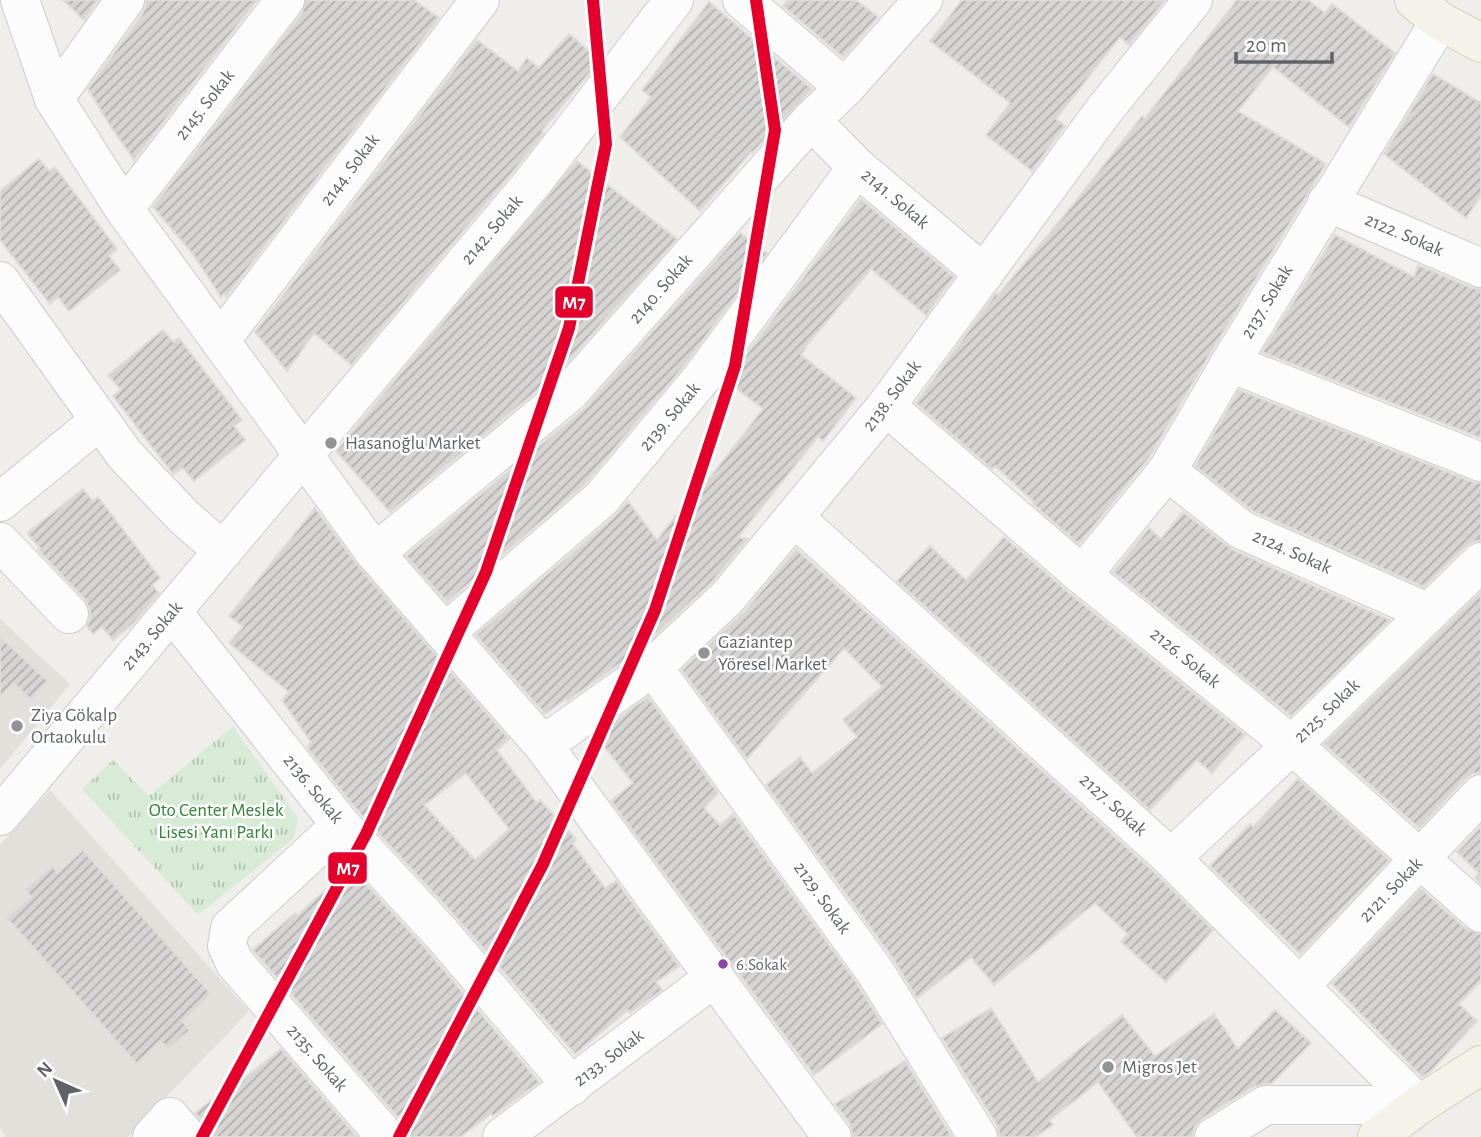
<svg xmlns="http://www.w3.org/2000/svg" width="1481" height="1137" font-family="'Alegreya Sans',sans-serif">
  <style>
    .education { fill: #e2e0da }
    .park { fill: url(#park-tufts) }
    .building { fill: url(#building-hatch); stroke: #deddd9; stroke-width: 2; fill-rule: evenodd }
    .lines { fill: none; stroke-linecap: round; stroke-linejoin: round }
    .minor-casing { stroke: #cbcccc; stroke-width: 40 }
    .major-casing { stroke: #d7ceb8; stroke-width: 40 }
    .minor { stroke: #fdfcfc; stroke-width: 38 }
    .major { stroke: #f4f2e9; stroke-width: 38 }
    .metro-1-casing { stroke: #fff; stroke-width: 18 }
    .metro-1 { stroke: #e4002b; stroke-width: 12 }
    .poi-dot { fill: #919496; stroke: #fff; stroke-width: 2.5 }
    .bus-dot { fill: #8e44ad; stroke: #fff; stroke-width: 2.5 }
    .labels { text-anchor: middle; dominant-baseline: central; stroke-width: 5; stroke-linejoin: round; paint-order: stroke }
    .bus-label { font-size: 17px; fill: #5f6368; stroke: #fff; text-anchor: start }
    .street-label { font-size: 19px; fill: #5f6368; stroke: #fff }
    .poi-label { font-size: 19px; fill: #5f6368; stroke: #fff; text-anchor: start }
    .park-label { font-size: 19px; fill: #348238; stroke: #fff }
    .line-badge { stroke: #fff; stroke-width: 2.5 }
    .badge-label { font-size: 19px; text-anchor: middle; font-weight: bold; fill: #fff }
  </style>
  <defs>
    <pattern id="park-tufts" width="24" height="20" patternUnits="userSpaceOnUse" patternTransform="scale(1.75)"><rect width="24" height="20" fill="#d8ebd6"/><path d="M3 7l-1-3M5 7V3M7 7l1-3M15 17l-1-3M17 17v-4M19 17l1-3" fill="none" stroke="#b2c2b1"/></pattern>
    <pattern id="building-hatch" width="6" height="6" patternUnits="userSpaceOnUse" patternTransform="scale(1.75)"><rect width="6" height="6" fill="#d6d5d3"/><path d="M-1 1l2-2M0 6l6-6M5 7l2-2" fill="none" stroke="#b1b0af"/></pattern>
  </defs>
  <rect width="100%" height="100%" fill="#efeeea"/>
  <g class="education">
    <path d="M 0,619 L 70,684 L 0,769 Z"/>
    <path d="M 50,790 L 249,1011 L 128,1137 L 6,1137 L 0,1127 L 0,845 Z"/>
  </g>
  <path class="park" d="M 233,726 L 298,818 L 294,838 L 198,915 L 82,789 L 113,760 L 149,796 Z"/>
  <g class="building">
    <path d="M 63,0 L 98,0 L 84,20 Z"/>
    <path d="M 147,0 L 257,0 L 134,160 L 109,124 L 88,89 L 143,13 Z"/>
    <path d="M 306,0 L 414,0 L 439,18 L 226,297 L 224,293 L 221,297 L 193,254 L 153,207 L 302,13 Z"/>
    <path d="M 788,0 L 856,0 L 878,17 L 843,57 L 783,6 Z"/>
    <path d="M 962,0 L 1165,0 L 1129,45 L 1120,37 L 1056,119 L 1065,126 L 1032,171 L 986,135 L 1010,103 L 930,41 Z"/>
    <path d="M 1237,0 L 1308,0 L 1325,13 L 1332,4 L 1395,53 L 1349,127 L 1273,67 L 1238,111 L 1326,164 L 1211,352 L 1149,458 L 1079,544 L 1033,504 L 1034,502 L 995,466 L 992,469 L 916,403 L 996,293 L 998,295 L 1067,212 L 1142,116 L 1145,118 Z"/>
    <path d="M 709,2 L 812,89 L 752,153 L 751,152 L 700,211 L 620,137 L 651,97 L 642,90 Z"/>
    <path d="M 569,34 L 600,60 L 542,131 L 544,133 L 516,168 L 351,365 L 314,333 L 287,371 L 255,332 L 477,40 L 518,71 L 527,58 L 539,68 Z"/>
    <path d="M 1433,74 L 1481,103 L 1481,196 L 1466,218 L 1384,154 Z"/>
    <path d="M 39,159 L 49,171 L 55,167 L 117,249 L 109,256 L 120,270 L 69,311 L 58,297 L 50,304 L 0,240 L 0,191 Z"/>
    <path d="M 577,161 L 677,239 L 555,376 L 390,512 L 336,451 Z"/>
    <path d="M 861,199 L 954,277 L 926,315 L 871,269 L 805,347 L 806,348 L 801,355 L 856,398 L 823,441 L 818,437 L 738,537 L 748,539 L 711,583 L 639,650 L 567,701 L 566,699 L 545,714 L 476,635 L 615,516 L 628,501 L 657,540 L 684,505 L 687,507 L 763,409 L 727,381 Z"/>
    <path d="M 740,233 L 767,253 L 684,366 L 585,484 L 447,602 L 406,556 L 584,409 Z"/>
    <path d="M 1335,235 L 1414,277 L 1418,265 L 1472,288 L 1481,289 L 1481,438 L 1262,352 Z"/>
    <path d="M 163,330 L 173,342 L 179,338 L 242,420 L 234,426 L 245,440 L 194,481 L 183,468 L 173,474 L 113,396 L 121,390 L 108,375 Z"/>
    <path d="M 1239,390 L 1473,482 L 1481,483 L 1481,541 L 1475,541 L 1466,546 L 1424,587 L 1253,511 L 1195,466 Z"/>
    <path d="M 83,489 L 93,501 L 98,497 L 160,578 L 152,585 L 159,593 L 134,623 L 113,640 L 102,627 L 93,634 L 87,626 L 90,619 L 90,609 L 85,599 L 38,550 L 40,548 L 27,533 Z"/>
    <path d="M 315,508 L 359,567 L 509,739 L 497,750 L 537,803 L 540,800 L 576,839 L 573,844 L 605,888 L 616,881 L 679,966 L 656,982 L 662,990 L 630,1013 L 628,1010 L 575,1054 L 458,919 L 358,811 L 307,747 L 311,742 L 282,700 L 289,692 L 229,643 L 243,627 L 229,616 ZM 466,773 L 509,829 L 475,860 L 424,805 Z"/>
    <path d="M 1183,512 L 1233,550 L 1390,620 L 1291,716 L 1113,572 L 1149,528 L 1161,539 Z"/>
    <path d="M 1004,537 L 1068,592 L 1245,735 L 1212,773 L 1197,760 L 1150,810 L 897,581 L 930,546 L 966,580 Z"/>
    <path d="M 796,549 L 1156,874 L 1213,930 L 1166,982 L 1121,942 L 1128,934 L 1095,903 L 994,985 L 971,957 L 917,998 L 892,957 L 766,785 L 800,757 L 812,773 L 857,737 L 843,720 L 882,687 L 844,648 L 747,759 L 682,670 L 744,612 Z"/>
    <path d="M 1481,592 L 1481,773 L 1474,773 L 1465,779 L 1419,828 L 1324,744 Z"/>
    <path d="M 0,637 L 48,681 L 31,700 L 14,683 L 0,698 Z"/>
    <path d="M 648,697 L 718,793 L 704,808 L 720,825 L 733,814 L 856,982 L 882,1024 L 814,1075 L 611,801 L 633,783 L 595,735 Z"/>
    <path d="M 1298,779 L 1389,860 L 1300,954 L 1210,866 L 1250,824 L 1253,827 Z"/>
    <path d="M 1481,826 L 1481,884 L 1475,878 L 1479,873 L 1457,852 Z"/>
    <path d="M 83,850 L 211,994 L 182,1021 L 190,1030 L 168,1049 L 161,1041 L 137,1064 L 7,918 L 31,897 L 25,890 L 52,866 L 58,873 Z"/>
    <path d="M 350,867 L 425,948 L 539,1082 L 493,1116 L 491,1114 L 460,1137 L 407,1137 L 403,1123 L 253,950 L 295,913 L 297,916 Z"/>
    <path d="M 1421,889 L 1466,929 L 1481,934 L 1481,981 L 1459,1004 L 1477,1021 L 1431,1071 L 1422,1077 L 1332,984 Z"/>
    <path d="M 991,1008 L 1038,1082 L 1122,1015 L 1155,1056 L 1214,1014 L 1238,1049 L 1275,1010 L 1311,1043 L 1272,1083 L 1255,1086 L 1203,1118 L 1195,1126 L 1192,1137 L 1137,1137 L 1098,1082 L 1050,1120 L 1053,1125 L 1035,1137 L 1000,1137 L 997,1125 L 942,1038 Z"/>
    <path d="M 281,1049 L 357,1137 L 208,1137 L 204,1123 L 195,1113 L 234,1082 L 236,1085 Z"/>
    <path d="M 905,1061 L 952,1137 L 853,1137 L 850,1124 L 835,1104 Z"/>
  </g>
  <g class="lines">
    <g class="minor-casing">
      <g id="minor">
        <path d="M 20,0 L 54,99 L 124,209 L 375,553 L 543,745 L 832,1137"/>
        <path d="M 742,0 L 845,88"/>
        <path d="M 54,99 L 125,0"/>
        <path d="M 811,120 L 857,167 L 984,274"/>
        <path d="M 1327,202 L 1481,268"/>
        <path d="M 124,209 L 285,0"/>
        <path d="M 0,281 L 125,455 L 184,517 L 223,551"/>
        <path d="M 220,341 L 480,0"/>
        <path d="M 1230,363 L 1481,462"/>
        <path d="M 886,406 L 1082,575 L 1292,745 L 1481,913"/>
        <path d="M 1167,471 L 1242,530 L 1429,613"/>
        <path d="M 0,502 L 99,421"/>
        <path d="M 795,518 L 1171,858 L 1419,1105"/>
        <path d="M 0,542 L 69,614"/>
        <path d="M 375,553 L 570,392 L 811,120 L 845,88 L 923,0"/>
        <path d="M 1082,575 L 1167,471 L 1230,363 L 1440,21"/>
        <path d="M 173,613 L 341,825 L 441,933 L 572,1086"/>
        <path d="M 445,633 L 601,499 L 701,379 L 857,167"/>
        <path d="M 653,667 L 874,970 L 978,1137"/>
        <path d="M 543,745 L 653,667 L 727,598 L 886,406 L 1105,109 L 1193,0"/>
        <path d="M 0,816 L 533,182 L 674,0"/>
        <path d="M 341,825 L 230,928 L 227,946 L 235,963 L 386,1137"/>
        <path d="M 1171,858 L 1292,745 L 1481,562"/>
        <path d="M 1300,986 L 1481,794"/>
        <path d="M 152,1137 L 170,1117 L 187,1137"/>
        <path d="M 502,1137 L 715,977"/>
        <path d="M 1214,1137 L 1266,1105 L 1419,1105"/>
      </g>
    </g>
    <g class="major-casing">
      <g id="major">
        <path d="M 1414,0 L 1440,21 L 1481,43"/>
        <path d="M 1377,1137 L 1419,1105 L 1481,1065"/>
      </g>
    </g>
    <use href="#minor" class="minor"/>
    <use href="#major" class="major"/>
    <g class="metro-1-casing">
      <g id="metro-1">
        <path d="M 202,1137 L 366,834 L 486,572 L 569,328 L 606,144 L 593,0"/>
        <path d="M 399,1137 L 543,864 L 655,610 L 735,366 L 775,130 L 756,0"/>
      </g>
    </g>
    <use href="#metro-1" class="metro-1"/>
  </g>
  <g class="poi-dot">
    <circle cx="331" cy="443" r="7"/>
    <circle cx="704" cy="653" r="7"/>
    <circle cx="17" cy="726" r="7"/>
    <circle cx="1108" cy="1067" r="7"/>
  </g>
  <circle class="bus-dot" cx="723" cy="964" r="6"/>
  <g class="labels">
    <g class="bus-label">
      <text x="736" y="964">6.Sokak</text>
    </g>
    <g class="street-label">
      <text transform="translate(205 105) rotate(-52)">2145. Sokak</text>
      <text transform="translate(350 170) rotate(-53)">2144. Sokak</text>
      <text transform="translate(895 199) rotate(40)">2141. Sokak</text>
      <text transform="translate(492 230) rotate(-50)">2142. Sokak</text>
      <text transform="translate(1404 235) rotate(23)">2122. Sokak</text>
      <text transform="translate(661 289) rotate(-49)">2140. Sokak</text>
      <text transform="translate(1267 302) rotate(-59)">2137. Sokak</text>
      <text transform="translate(892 396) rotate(-53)">2138. Sokak</text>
      <text transform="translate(670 417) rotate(-50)">2139. Sokak</text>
      <text transform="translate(1292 552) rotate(24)">2124. Sokak</text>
      <text transform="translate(152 636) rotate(-50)">2143. Sokak</text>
      <text transform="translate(1185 658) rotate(39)">2126. Sokak</text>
      <text transform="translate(1327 711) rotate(-44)">2125. Sokak</text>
      <text transform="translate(313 789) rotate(51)">2136. Sokak</text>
      <text transform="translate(1113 805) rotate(42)">2127. Sokak</text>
      <text transform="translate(1391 890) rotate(-46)">2121. Sokak</text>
      <text transform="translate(822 898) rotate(54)">2129. Sokak</text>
      <text transform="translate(317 1058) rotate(49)">2135. Sokak</text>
      <text transform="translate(609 1058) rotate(-37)">2133. Sokak</text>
    </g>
    <g class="poi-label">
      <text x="345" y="443">Hasanoğlu Market</text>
      <text x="718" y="642">Gaziantep<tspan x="718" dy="22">Yöresel Market</tspan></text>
      <text x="31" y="715">Ziya Gökalp<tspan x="31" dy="22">Ortaokulu</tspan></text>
      <text x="1122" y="1067">Migros Jet</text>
    </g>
    <g class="park-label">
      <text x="216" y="810">Oto Center Meslek<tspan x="216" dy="22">Lisesi Yanı Parkı</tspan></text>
    </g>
  </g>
  <g class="line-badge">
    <rect x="554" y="285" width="40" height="34" rx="7" fill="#e4002b"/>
    <rect x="327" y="851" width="41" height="34" rx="7" fill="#e4002b"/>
  </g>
  <g class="badge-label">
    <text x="574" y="309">M7</text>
    <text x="348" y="875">M7</text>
  </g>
  <g transform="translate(56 1081) rotate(315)" stroke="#ffffff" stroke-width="5" paint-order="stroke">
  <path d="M0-5L12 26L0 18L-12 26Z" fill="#5f6368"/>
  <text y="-10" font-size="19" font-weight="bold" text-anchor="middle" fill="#5f6368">N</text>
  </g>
  <path d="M1236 52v10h96v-10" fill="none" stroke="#5f6368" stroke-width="3.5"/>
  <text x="1246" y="52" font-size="21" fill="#5f6368" stroke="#ffffff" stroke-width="5" paint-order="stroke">20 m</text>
</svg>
